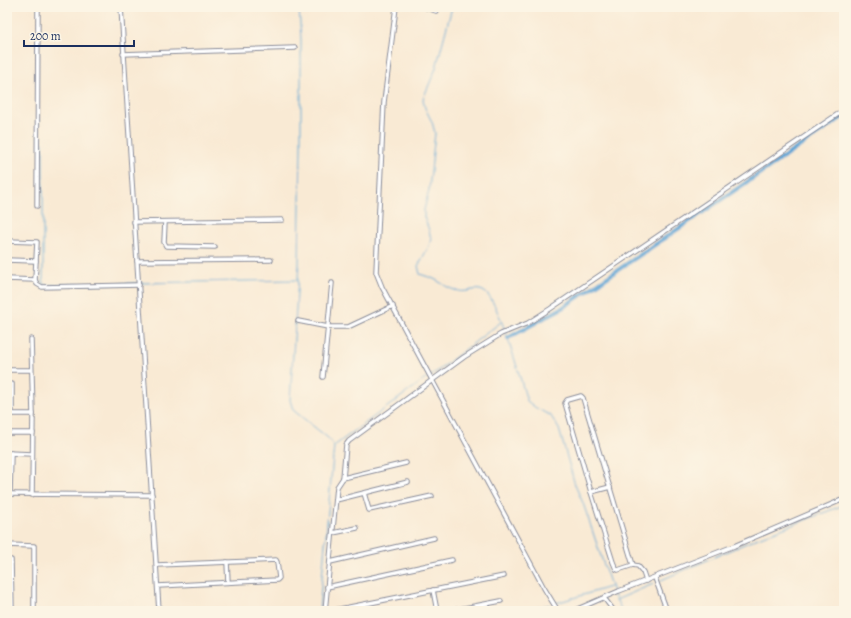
<svg xmlns="http://www.w3.org/2000/svg" width="851" height="618" font-family="Alegreya,serif">
  <style>
    .lines { fill: none; stroke-linecap: round; stroke-linejoin: round }
    .stream { stroke: #60a5d5; stroke-width: 1 }
    .canal { stroke: #60a5d5; stroke-width: 4 }
    .minor-casing { stroke: #8a8c99; stroke-width: 5.5 }
    .minor { stroke: #fff; stroke-width: 3.5 }
  </style>
  <rect width="100%" height="100%" fill="#fcf5e5"/>
  <filter id="ink" filterUnits="userSpaceOnUse"><feTurbulence type="fractalNoise" baseFrequency=".025" numOctaves="2"/><feDisplacementMap in="SourceGraphic" scale="8" xChannelSelector="R" yChannelSelector="G"/><feConvolveMatrix kernelMatrix="1 2 1 2 8 2 1 2 1" color-interpolation-filters="sRGB"/></filter>
  <filter id="wash" filterUnits="userSpaceOnUse"><feTurbulence type="fractalNoise" baseFrequency=".012" numOctaves="4" result="noise"/><feDisplacementMap in="SourceGraphic" scale="16" xChannelSelector="R" yChannelSelector="G"/><feGaussianBlur stdDeviation="0.9" result="paint"/><feColorMatrix in="noise" values="0 0 0 0 0 0 0 0 0 0 0 0 0 0 0 0 0 1.4 0 .05"/><feComposite in="paint" operator="in"/></filter>
  <g filter="url(#wash)">
    <rect width="100%" height="100%" fill="#f9ead4"/>
    <g class="lines">
      <g class="stream">
        <path d="M 299,7 L 301,40 L 301,146 L 299,263 L 290,400 L 293,410 L 328,438 L 334,446"/>
        <path d="M 452,7 L 436,68 L 423,99 L 425,108 L 432,122 L 435,133 L 429,190 L 424,210 L 424,217 L 429,230 L 431,239 L 429,246 L 418,266 L 420,274 C 425,276 430,277 434,279 C 442,283 450,290 459,291 C 467,293 475,287 483,291 C 499,297 521,382 527,401 L 536,408 L 551,416 L 559,429 L 575,485 L 583,503 L 613,592"/>
        <path d="M 43,143 L 43,285 L 137,283"/>
        <path d="M 140,283 L 297,280"/>
        <path d="M 431,376 L 501,322"/>
        <path d="M 659,581 L 758,538 L 844,505"/>
        <path d="M 614,595 L 622,611"/>
        <path d="M 616,600 L 653,584"/>
        <path d="M 556,603 L 610,587"/>
        <path d="M 319,611 L 334,446 L 428,377"/>
        <path d="M 520,611 L 549,605"/>
      </g>
      <path class="canal" d="M 508,338 L 562,308 L 844,116"/>
    </g>
  </g>
  <g filter="url(#ink)">
    <g class="lines">
      <g class="minor-casing">
        <g id="minor">
          <path d="M 121,7 L 159,611"/>
          <path d="M 396,7 L 384,102 L 376,272 L 382,287 L 544,588 L 558,611"/>
          <path d="M 424,7 L 436,11"/>
          <path d="M 123,54 L 295,48"/>
          <path d="M 37,206 L 38,7"/>
          <path d="M 134,222 L 282,220"/>
          <path d="M 165,222 L 164,242 L 166,246 L 215,247"/>
          <path d="M 7,241 L 37,242 L 35,280 L 37,284 L 42,287 L 139,285"/>
          <path d="M 7,260 L 36,261"/>
          <path d="M 137,261 L 271,260"/>
          <path d="M 7,279 L 35,280"/>
          <path d="M 298,321 L 328,327 L 348,327 L 393,306"/>
          <path d="M 31,339 L 33,414 L 32,495"/>
          <path d="M 7,370 L 31,370"/>
          <path d="M 323,377 L 332,283"/>
          <path d="M 12,384 L 12,414"/>
          <path d="M 7,414 L 33,414"/>
          <path d="M 7,433 L 33,433"/>
          <path d="M 7,453 L 32,454"/>
          <path d="M 343,478 L 406,463"/>
          <path d="M 610,487 L 591,492 L 613,562 L 616,569 L 618,570 L 633,565 L 638,566 L 643,572 L 646,581"/>
          <path d="M 591,492 L 565,403 L 567,400 L 581,396 L 583,398 L 633,565"/>
          <path d="M 364,493 L 369,510 L 432,496"/>
          <path d="M 7,494 L 152,495"/>
          <path d="M 10,494 L 11,453"/>
          <path d="M 336,500 L 408,482"/>
          <path d="M 333,533 L 357,528"/>
          <path d="M 7,545 L 34,546 L 34,611"/>
          <path d="M 11,560 L 12,611"/>
          <path d="M 227,562 L 228,582"/>
          <path d="M 330,562 L 434,538"/>
          <path d="M 157,565 L 276,560 L 277,562 L 279,578 L 277,580 L 158,586"/>
          <path d="M 655,578 L 667,611"/>
          <path d="M 327,587 L 452,560"/>
          <path d="M 433,590 L 437,611"/>
          <path d="M 604,598 L 614,611"/>
          <path d="M 325,611 L 337,487 L 343,478 L 346,445 L 349,441 L 464,357 L 501,334 L 528,323 L 550,309 L 844,110"/>
          <path d="M 330,611 L 504,576"/>
          <path d="M 449,611 L 501,601"/>
          <path d="M 573,611 L 619,591 L 734,546 L 844,499"/>
        </g>
      </g>
      <use href="#minor" class="minor"/>
    </g>
  </g>
  <rect width="851" height="618" fill="none" stroke="#fcf5e5" stroke-width="24"/>
  <path d="M24 40v6h110v-6" fill="none" stroke="#1b2f5e" stroke-width="2"/>
  <text x="30" y="40" font-size="12" fill="#1b2f5e" stroke="#fcf5e5" stroke-width="3" paint-order="stroke">200 m</text>
</svg>
